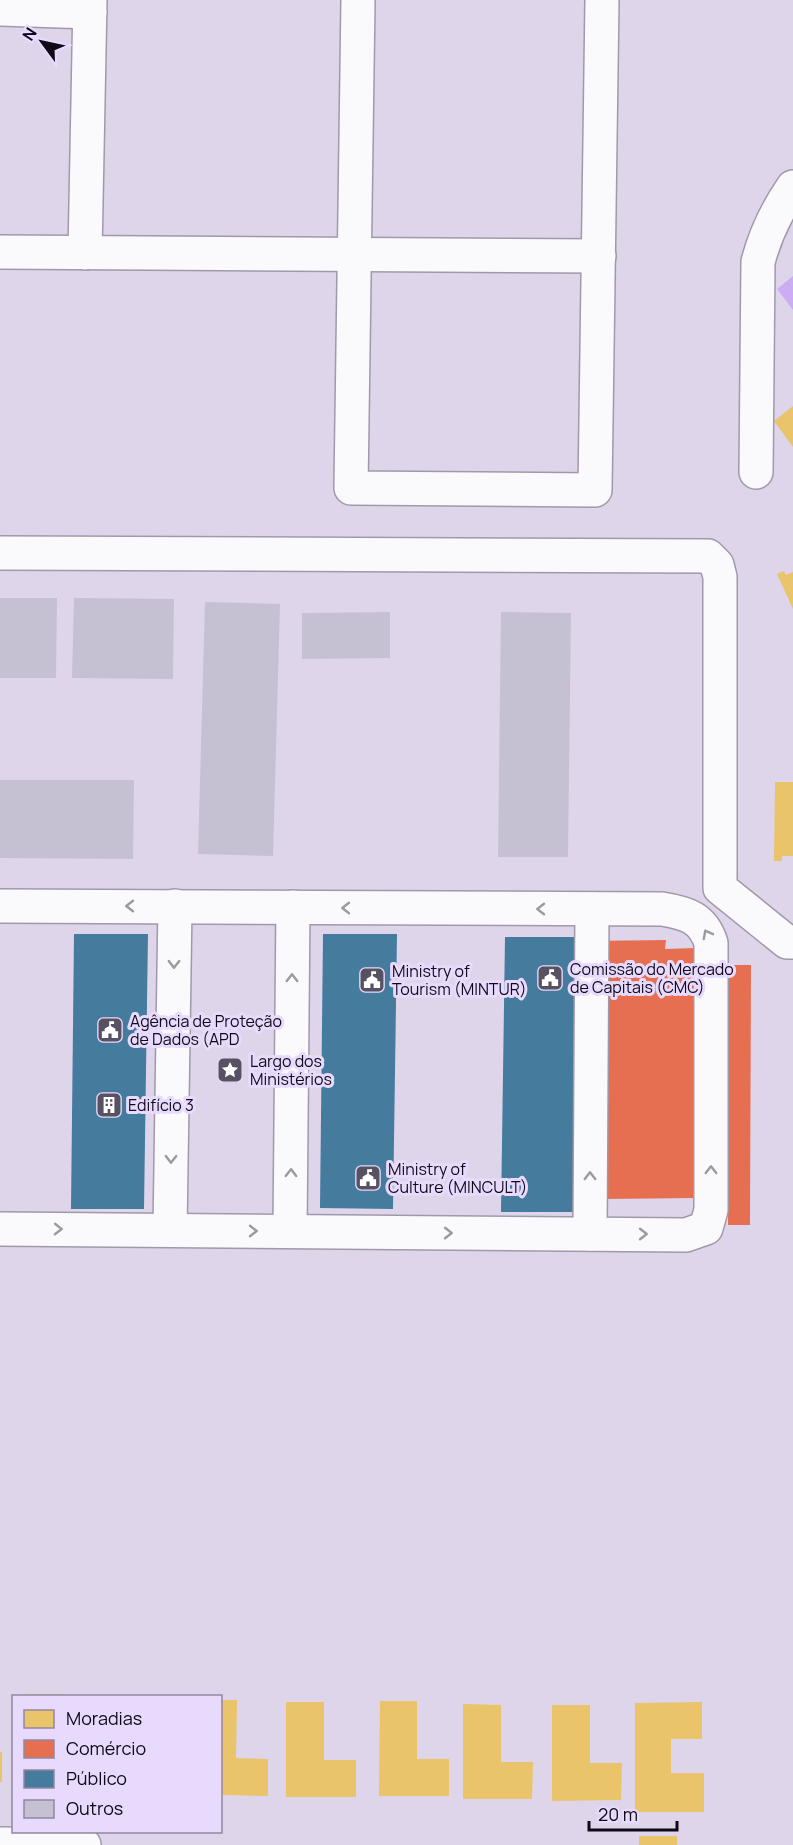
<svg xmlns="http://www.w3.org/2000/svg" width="793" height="1845" font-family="Manrope,sans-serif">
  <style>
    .water { fill: #ccacf3 }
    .homes { fill: #e9c46a }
    .shops { fill: #e76f51 }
    .public { fill: #457b9d }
    .building { fill: #c5c1d2 }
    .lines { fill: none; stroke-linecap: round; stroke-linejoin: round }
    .minor-casing { stroke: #a099aa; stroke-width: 36 }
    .minor { stroke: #faf9fc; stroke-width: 33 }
    .oneway { stroke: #9c99a1 }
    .labels { text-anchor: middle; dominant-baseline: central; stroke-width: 6; stroke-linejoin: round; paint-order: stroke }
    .poi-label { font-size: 16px; fill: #100a18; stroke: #e8dafc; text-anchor: start }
  </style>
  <rect width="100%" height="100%" fill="#ded5eb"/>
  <path class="water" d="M 793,276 L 793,310 L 777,289 Z"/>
  <g class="homes">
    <path d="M 793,406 L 793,447 L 774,421 Z"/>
    <path d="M 784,571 L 786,575 L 793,572 L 793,609 L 777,574 Z"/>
    <path d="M 775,782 L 793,782 L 793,856 L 782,856 L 782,861 L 774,861 Z"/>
    <path d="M 27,1694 L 64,1694 L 64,1696 L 26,1696 Z"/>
    <path d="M 220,1700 L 237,1700 L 236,1758 L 268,1759 L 268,1796 L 220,1795 Z"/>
    <path d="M 380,1701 L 417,1701 L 417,1759 L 449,1759 L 449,1796 L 379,1796 Z"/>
    <path d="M 286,1702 L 324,1702 L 324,1760 L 356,1760 L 356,1797 L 286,1797 Z"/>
    <path d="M 702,1702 L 702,1739 L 671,1739 L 671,1773 L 704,1773 L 704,1812 L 635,1812 L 635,1703 Z"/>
    <path d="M 463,1704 L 501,1705 L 501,1762 L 533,1762 L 532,1799 L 463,1799 Z"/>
    <path d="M 552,1705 L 590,1705 L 590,1763 L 622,1763 L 621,1800 L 552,1801 Z"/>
    <rect x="0" y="1752" width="2" height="30"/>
    <rect x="639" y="1836" width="38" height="9"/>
  </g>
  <g class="shops">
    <path d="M 666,940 L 665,949 L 696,948 L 696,1198 L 604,1199 L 589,941 Z"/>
    <path d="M 729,965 L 751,965 L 750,1225 L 728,1225 Z"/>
  </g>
  <g class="public">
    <path d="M 74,934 L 148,934 L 144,1209 L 71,1209 Z"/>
    <path d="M 323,934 L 397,934 L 393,1209 L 320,1208 Z"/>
    <path d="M 505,937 L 579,937 L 575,1212 L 501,1212 Z"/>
  </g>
  <g class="building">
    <path d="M 0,598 L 57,598 L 56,678 L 0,678 Z"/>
    <path d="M 74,598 L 174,599 L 173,679 L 72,678 Z"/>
    <path d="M 205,602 L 280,604 L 273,856 L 198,854 Z"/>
    <path d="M 390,612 L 390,658 L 302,659 L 302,613 Z"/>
    <path d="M 501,612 L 571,613 L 568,857 L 498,857 Z"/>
    <path d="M 0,780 L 134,780 L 133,859 L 0,858 Z"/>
  </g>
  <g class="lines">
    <g class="minor-casing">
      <g id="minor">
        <path d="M 358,0 L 351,488 L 595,490 L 602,0"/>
        <path d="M 0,9 L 90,12"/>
        <path d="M 0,252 L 599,256"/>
        <path d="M 85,253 L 90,0"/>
        <path d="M 756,472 L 758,262 C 765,235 777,210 793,187"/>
        <path d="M 0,553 L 708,556 L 717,565 L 720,577 L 720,888 L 787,942 L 793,942"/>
        <path d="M 0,906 L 662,909 C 687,913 703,918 711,943 L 711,1210 L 706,1228 L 686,1235 L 0,1229"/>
        <path d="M 170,1230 L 175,906"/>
        <path d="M 290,1231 L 293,907"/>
        <path d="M 590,1234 L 592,909"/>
        <path d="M 0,1844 L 84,1845"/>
      </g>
    </g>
    <use href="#minor" class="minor"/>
  </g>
  <defs><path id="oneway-chevron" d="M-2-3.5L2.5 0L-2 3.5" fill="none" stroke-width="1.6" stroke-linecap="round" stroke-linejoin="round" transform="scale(1.5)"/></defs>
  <g class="oneway">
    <use href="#oneway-chevron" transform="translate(130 906) rotate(180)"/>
    <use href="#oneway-chevron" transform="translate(346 908) rotate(-180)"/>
    <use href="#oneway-chevron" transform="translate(541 909) rotate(-180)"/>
    <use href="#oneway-chevron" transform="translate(707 934) rotate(-118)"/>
    <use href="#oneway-chevron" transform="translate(174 964) rotate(91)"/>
    <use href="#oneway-chevron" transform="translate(292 978) rotate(-90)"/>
    <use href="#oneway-chevron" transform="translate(171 1159) rotate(91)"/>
    <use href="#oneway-chevron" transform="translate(711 1170) rotate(-90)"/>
    <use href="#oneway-chevron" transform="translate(291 1173) rotate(-89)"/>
    <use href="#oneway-chevron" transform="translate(590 1176) rotate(-90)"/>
    <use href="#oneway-chevron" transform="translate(58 1229) rotate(1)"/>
    <use href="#oneway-chevron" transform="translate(253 1231)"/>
    <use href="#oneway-chevron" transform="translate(448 1233)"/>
    <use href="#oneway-chevron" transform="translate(643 1234)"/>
  </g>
  <defs>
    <g id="civic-square" transform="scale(1.35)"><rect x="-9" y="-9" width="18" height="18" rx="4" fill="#585162" stroke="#e8dafc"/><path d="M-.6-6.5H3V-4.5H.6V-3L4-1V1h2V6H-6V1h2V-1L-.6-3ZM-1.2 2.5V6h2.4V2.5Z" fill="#fff"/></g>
    <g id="sight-square" transform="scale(1.35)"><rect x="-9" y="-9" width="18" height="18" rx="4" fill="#585162" stroke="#e8dafc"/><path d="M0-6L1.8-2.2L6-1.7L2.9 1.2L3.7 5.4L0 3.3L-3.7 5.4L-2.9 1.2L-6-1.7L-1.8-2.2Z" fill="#fff"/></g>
    <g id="building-square" transform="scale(1.35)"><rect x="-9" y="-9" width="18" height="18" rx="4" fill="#585162" stroke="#e8dafc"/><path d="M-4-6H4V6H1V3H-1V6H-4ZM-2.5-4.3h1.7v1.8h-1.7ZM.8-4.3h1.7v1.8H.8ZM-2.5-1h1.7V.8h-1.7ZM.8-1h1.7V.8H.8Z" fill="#fff"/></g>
  </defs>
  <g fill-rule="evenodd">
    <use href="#civic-square" x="550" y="978"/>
    <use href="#civic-square" x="372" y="980"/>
    <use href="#civic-square" x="110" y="1030"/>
    <use href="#sight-square" x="230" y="1070"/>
    <use href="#building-square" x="109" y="1105"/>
    <use href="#civic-square" x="368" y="1178"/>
  </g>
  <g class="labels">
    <g class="poi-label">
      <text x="570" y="969">Comissão do Mercado<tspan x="570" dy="18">de Capitais (CMC)</tspan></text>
      <text x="392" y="971">Ministry of<tspan x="392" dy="18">Tourism (MINTUR)</tspan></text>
      <text x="130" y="1021">Agência de Proteção<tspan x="130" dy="18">de Dados (APD</tspan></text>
      <text x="250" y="1061">Largo dos<tspan x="250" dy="18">Ministérios</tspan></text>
      <text x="128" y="1105">Edifício 3</text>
      <text x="388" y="1169">Ministry of<tspan x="388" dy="18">Culture (MINCULT)</tspan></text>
    </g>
  </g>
  <rect x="12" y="1695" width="210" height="138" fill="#e8dafc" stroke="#9287a1" stroke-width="1.5"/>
  <rect x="24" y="1710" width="30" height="18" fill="#e9c46a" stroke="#9287a1" stroke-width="1.5"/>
  <text x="66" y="1725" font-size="18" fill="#100a18">Moradias</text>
  <rect x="24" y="1740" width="30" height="18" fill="#e76f51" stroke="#9287a1" stroke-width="1.5"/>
  <text x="66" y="1755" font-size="18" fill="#100a18">Comércio</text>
  <rect x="24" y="1770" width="30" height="18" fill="#457b9d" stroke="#9287a1" stroke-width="1.5"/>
  <text x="66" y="1785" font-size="18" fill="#100a18">Público</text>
  <rect x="24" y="1800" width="30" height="18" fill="#c5c1d2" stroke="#9287a1" stroke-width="1.5"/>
  <text x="66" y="1815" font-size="18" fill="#100a18">Outros</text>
  <g transform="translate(42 42) rotate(303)" stroke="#e8dafc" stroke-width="4.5" paint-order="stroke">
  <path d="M0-4.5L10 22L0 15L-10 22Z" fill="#100a18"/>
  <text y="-9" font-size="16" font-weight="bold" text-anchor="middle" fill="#100a18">N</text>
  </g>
  <path d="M589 1821v9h88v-9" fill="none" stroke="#100a18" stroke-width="3"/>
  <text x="598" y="1821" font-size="18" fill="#100a18" stroke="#e8dafc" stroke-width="4.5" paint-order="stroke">20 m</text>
</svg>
